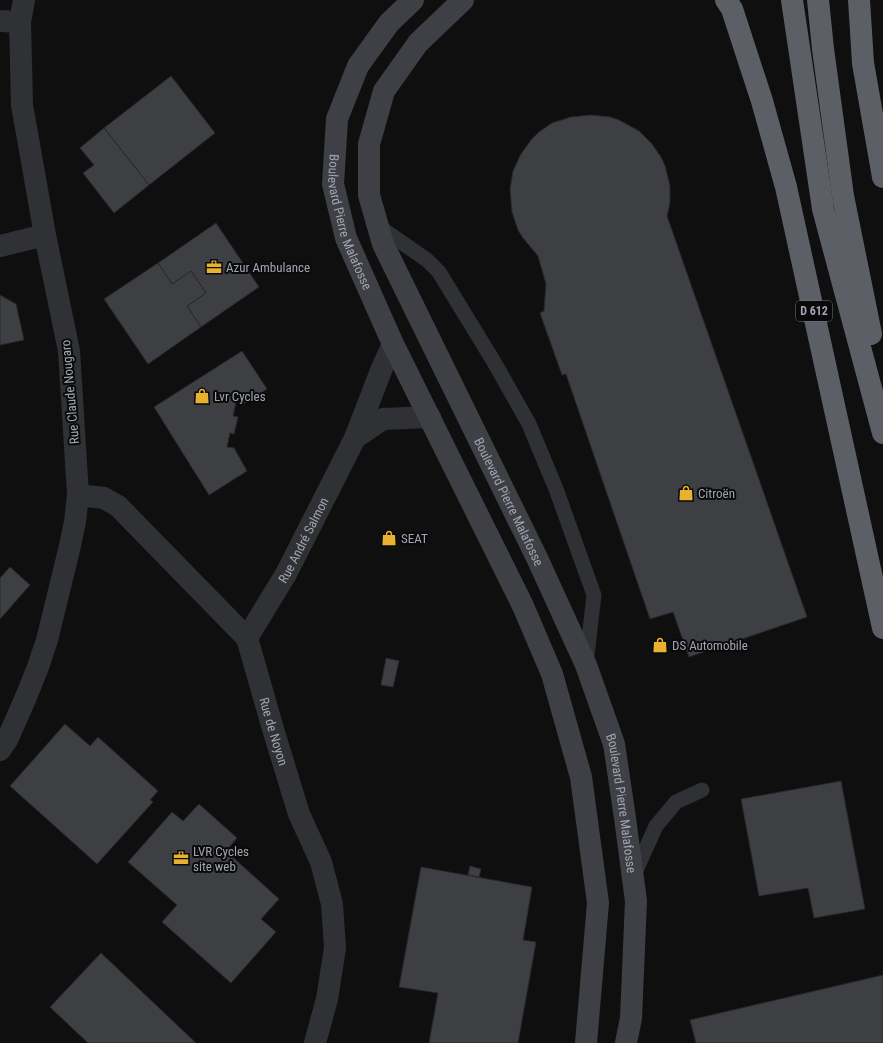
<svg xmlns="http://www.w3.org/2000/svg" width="883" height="1043" font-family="'Roboto Condensed',sans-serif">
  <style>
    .building { fill: #3e3f43; stroke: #29292c }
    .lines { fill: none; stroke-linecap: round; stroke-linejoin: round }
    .lane { stroke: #303135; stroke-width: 15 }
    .street { stroke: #303135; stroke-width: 22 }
    .secondary { stroke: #3e4045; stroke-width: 22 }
    .highway { stroke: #5c5f66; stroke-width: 22 }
    .labels { text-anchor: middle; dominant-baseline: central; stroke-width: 4; stroke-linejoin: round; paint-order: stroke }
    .shield { fill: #0a0a0b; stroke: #74767f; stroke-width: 1 }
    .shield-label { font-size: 12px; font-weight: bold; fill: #a1a5b1 }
    .street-label { font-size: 13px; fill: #a1a5b1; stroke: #0a0a0b }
    .poi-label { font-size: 13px; fill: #a1a5b1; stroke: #0a0a0b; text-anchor: start }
  </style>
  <rect width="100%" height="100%" fill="#0f0f10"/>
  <g class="building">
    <path d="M 171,76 L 215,133 L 149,185 L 104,128 Z"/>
    <path d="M 591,115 L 610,117 L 619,120 L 639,131 L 652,144 L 661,157 L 665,166 L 670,186 L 670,203 L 667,216 L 807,617 L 689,657 L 673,612 L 650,619 L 566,374 L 562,375 L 540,313 L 544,311 L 546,284 L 538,256 L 523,238 L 518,230 L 512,212 L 510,189 L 513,171 L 521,154 L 531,140 L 539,132 L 552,123 L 571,117 Z"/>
    <path d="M 104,128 L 149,185 L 114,213 L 83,173 L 94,165 L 80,148 Z"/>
    <path d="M 216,223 L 259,287 L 201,327 L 187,306 L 206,293 L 191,271 L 172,284 L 158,263 Z"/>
    <path d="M 158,263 L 172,284 L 191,271 L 206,293 L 187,306 L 201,327 L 148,364 L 104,299 Z"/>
    <path d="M 0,295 L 16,304 L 24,340 L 0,345 Z"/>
    <path d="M 242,351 L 267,389 L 243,404 L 236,402 L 233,416 L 238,417 L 234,434 L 230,433 L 227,447 L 234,448 L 247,471 L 209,495 L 154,407 Z"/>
    <path d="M 10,567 L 30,585 L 0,619 L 0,578 Z"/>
    <path d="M 386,658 L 399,661 L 393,687 L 381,685 Z"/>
    <path d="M 65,724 L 90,746 L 98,737 L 158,791 L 150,800 L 153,802 L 97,864 L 10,786 Z"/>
    <path d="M 841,781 L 865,909 L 814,918 L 808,888 L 759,896 L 741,799 Z"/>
    <path d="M 199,804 L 237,838 L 226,851 L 279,899 L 261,919 L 276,932 L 231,983 L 162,922 L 177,905 L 128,862 L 172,812 L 183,821 Z"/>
    <path d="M 470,866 L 481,869 L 479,877 L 468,875 Z"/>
    <path d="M 421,867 L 532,887 L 523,940 L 536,942 L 518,1043 L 429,1043 L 438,993 L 399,987 Z"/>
    <path d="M 101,953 L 196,1043 L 88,1043 L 50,1007 Z"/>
    <path d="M 883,975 L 883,1043 L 696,1043 L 690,1020 Z"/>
  </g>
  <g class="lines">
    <g class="lane">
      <path d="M 378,226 L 427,260 L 439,272 L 494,362 L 529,424 L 556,489 L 594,595 L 586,664"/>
      <path d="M 633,877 L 656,826 L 676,802 L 702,790"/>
    </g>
    <g class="street">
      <path d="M 0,21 L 20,22"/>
      <path d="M 0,246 L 45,235"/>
      <path d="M 355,438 L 383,419 L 430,417"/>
      <path id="s1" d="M 78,495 L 104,498 L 118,506 L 247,638 L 273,729 L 299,814 L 321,862 L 332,904 L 335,948 L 327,999 L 315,1043"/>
      <path id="s2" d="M 247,638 L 286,574 L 355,438 L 382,368 L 393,344"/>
      <path d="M 0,750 L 7,740 L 26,697 L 38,667 L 47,640 L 69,550 L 75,522 L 78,495 L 69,351 L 45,235 L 22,105 L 20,22 L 24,0"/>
    </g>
    <g class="secondary">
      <path id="s3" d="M 413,0 L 389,23 L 358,66 L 337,119 L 333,184 L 346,238 L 393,344 L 523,606 L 552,674 L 581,777 L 598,903 L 586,1043"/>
      <path id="s4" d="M 463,0 L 418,43 L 384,91 L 369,144 L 369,195 L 383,244 L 537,558 L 586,665 L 614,744 L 625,818 L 636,901 L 631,1018 L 626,1043"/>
    </g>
    <g class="highway">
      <path d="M 726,0 L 732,9 L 762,101 L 786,187 L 883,628"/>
      <path d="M 792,0 L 823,209 L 883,433"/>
      <path d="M 818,0 L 823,49 L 843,196 L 871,334"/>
      <path d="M 859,0 L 863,63 L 883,177"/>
    </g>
  </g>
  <defs>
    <g id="office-bare" transform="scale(1.2)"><path d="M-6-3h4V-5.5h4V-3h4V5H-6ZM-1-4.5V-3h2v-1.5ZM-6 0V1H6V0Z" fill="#e8b12f" stroke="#0a0a0b" stroke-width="2.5" paint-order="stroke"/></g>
    <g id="shop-bare" transform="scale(1.2)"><path d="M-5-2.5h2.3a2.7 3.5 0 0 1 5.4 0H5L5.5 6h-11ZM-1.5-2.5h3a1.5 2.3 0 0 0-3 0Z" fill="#e8b12f" stroke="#0a0a0b" stroke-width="2.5" paint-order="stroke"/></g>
  </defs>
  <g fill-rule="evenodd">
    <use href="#office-bare" x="214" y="267"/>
    <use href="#shop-bare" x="202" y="396"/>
    <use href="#shop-bare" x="686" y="493"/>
    <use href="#shop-bare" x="389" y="538"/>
    <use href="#shop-bare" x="660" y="645"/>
    <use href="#office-bare" x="181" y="858"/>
  </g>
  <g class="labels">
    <rect class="shield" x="796" y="301" width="36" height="20" rx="3"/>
    <g class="shield-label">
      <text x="814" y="311">D 612</text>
    </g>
    <g class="street-label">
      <text stroke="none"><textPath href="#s3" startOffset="249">Boulevard Pierre Malafosse</textPath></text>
      <text transform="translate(70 392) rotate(-95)">Rue Claude Nougaro</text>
      <text stroke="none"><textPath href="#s4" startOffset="565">Boulevard Pierre Malafosse</textPath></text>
      <text stroke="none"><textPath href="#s2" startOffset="113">Rue André Salmon</textPath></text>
      <text stroke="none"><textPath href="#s1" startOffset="324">Rue de Noyon</textPath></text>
      <text stroke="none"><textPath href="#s4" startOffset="889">Boulevard Pierre Malafosse</textPath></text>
    </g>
    <g class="poi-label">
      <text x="226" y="267">Azur Ambulance</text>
      <text x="214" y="396">Lvr Cycles</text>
      <text x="698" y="493">Citroën</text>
      <text x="401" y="538">SEAT</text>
      <text x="672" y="645">DS Automobile</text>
      <text x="193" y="851">LVR Cycles<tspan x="193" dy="15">site web</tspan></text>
    </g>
  </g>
</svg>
